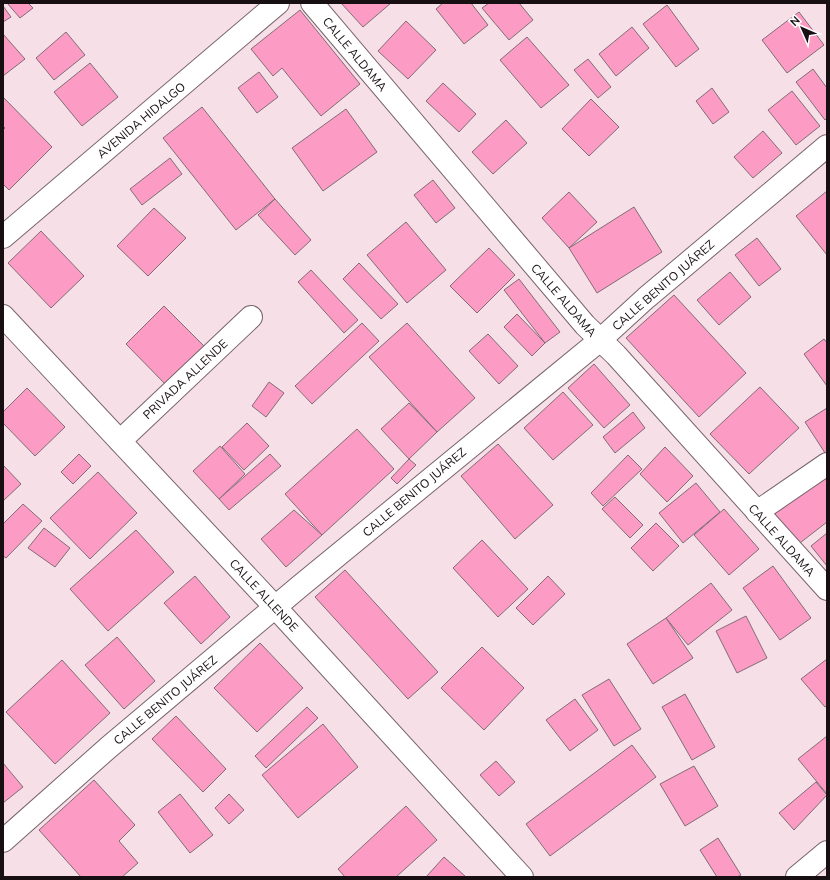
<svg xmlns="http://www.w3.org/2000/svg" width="830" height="880" font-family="Mulish,sans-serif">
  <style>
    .building { fill: #fc9cc5; stroke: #816c74 }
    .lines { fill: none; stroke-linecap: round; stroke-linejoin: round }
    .minor-casing { stroke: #78646c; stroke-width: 24 }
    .minor { stroke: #fff; stroke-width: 22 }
    .labels { text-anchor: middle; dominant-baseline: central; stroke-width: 3.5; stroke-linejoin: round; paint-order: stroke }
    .street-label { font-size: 12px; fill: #170f12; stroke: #fff }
  </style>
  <rect width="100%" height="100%" fill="#f7dfe8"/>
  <g class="building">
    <path d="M 7,3 L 28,3 L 33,8 L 20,18 Z"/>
    <path d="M 341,3 L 391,3 L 363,27 Z"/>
    <path d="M 443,3 L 471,3 L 488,25 L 464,44 L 436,9 Z"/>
    <path d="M 489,3 L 519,3 L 533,20 L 509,40 L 482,8 Z"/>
    <path d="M 667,5 L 699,49 L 676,67 L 643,24 Z"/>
    <path d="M 3,6 L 11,17 L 3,22 Z"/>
    <path d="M 300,10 L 360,84 L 321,116 L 282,68 L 273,76 L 251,49 Z"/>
    <path d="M 799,12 L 824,45 L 787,73 L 762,40 Z"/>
    <path d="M 406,21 L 436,50 L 408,79 L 378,51 Z"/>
    <path d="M 632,27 L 649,48 L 616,76 L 599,54 Z"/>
    <path d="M 66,32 L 85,55 L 54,80 L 36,58 Z"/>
    <path d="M 3,34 L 25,59 L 3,76 Z"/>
    <path d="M 527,37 L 569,85 L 541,108 L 500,60 Z"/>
    <path d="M 588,59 L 611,87 L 598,98 L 574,70 Z"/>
    <path d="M 90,63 L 118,97 L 82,126 L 54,92 Z"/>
    <path d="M 813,69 L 827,88 L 827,118 L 825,120 L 796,82 Z"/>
    <path d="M 259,72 L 278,97 L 257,113 L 238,88 Z"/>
    <path d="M 443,83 L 476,114 L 459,132 L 426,101 Z"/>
    <path d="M 712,88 L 729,112 L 713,124 L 696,101 Z"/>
    <path d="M 792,91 L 820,126 L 796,145 L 768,110 Z"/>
    <path d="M 3,97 L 52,147 L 9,190 L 3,184 L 3,130 L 5,128 L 3,126 Z"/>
    <path d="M 591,99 L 619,127 L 589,156 L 562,129 Z"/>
    <path d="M 202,107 L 275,199 L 236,230 L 163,138 Z"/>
    <path d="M 346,109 L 377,152 L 323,191 L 292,148 Z"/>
    <path d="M 506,120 L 527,143 L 493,174 L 472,152 Z"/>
    <path d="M 763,131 L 782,153 L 753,178 L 734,157 Z"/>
    <path d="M 170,158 L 182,174 L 142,205 L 130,189 Z"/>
    <path d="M 433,180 L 455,208 L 436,223 L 414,195 Z"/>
    <path d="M 827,191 L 827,255 L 796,216 Z"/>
    <path d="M 569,192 L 597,222 L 569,248 L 542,218 Z"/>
    <path d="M 275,199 L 311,240 L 295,255 L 258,215 Z"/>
    <path d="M 634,207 L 662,252 L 597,293 L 569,248 Z"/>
    <path d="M 154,208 L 186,238 L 148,276 L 117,246 Z"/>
    <path d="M 406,222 L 446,270 L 407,303 L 367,255 Z"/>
    <path d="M 41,231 L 84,276 L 51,308 L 8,263 Z"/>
    <path d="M 757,238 L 781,269 L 759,286 L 735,255 Z"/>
    <path d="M 489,248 L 515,275 L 477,313 L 450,286 Z"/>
    <path d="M 359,263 L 398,304 L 381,319 L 343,279 Z"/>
    <path d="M 311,270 L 358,320 L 344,333 L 298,282 Z"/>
    <path d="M 730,272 L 751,297 L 719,325 L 697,300 Z"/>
    <path d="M 519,279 L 560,332 L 545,343 L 504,290 Z"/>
    <path d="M 674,295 L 746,373 L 699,417 L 626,338 Z"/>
    <path d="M 164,306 L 207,349 L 168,387 L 126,344 Z"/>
    <path d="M 517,314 L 545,343 L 532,356 L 504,327 Z"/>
    <path d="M 362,323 L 379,341 L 312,404 L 295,386 Z"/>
    <path d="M 407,323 L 475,398 L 437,432 L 369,357 Z"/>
    <path d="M 488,334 L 518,366 L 499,384 L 469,351 Z"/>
    <path d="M 824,339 L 827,343 L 827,386 L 804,354 Z"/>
    <path d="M 594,364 L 630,405 L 604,428 L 568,388 Z"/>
    <path d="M 269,382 L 284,393 L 266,417 L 252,406 Z"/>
    <path d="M 760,387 L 799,428 L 749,474 L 710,434 Z"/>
    <path d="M 27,388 L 65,427 L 35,456 L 3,423 L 3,412 Z"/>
    <path d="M 563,392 L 593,425 L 553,460 L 524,428 Z"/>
    <path d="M 409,403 L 437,432 L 409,459 L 381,429 Z"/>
    <path d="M 827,408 L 827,456 L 805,422 Z"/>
    <path d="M 633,412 L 645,428 L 615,453 L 603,437 Z"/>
    <path d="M 247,423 L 269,446 L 244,470 L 222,447 Z"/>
    <path d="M 357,429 L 394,469 L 322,535 L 285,494 Z"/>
    <path d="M 498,444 L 553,505 L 515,539 L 461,476 Z"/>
    <path d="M 220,446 L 245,474 L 219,499 L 193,471 Z"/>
    <path d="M 665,447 L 693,476 L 667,502 L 640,474 Z"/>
    <path d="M 79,454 L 91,466 L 73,484 L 61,472 Z"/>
    <path d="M 270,454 L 281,466 L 229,510 L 219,499 Z"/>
    <path d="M 628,455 L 642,469 L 603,506 L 591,493 Z"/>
    <path d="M 409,459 L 416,465 L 397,484 L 391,478 Z"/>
    <path d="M 3,465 L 21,484 L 3,501 Z"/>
    <path d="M 827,470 L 827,522 L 796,546 L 771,513 Z"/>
    <path d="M 98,472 L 137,513 L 90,559 L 50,518 Z"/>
    <path d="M 696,483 L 720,512 L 683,543 L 659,513 Z"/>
    <path d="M 615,497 L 643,525 L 630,538 L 602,509 Z"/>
    <path d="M 23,504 L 42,521 L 6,558 L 3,556 L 3,524 Z"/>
    <path d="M 724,509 L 759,549 L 729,575 L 694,535 Z"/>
    <path d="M 294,510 L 322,535 L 286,567 L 261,539 Z"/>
    <path d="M 656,523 L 679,546 L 653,571 L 631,548 Z"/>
    <path d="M 44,528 L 70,548 L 55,567 L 28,548 Z"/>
    <path d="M 136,530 L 174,572 L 108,631 L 70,589 Z"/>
    <path d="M 827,533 L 827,566 L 811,546 Z"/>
    <path d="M 482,540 L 528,589 L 498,617 L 453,568 Z"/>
    <path d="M 773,566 L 811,618 L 780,640 L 743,588 Z"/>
    <path d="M 345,570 L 438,672 L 408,699 L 315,597 Z"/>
    <path d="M 195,576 L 230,617 L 201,644 L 164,603 Z"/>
    <path d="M 548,576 L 565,594 L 533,625 L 516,608 Z"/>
    <path d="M 711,583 L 732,610 L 688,645 L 666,618 Z"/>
    <path d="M 746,616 L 767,658 L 737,673 L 716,631 Z"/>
    <path d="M 666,618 L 693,658 L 653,684 L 627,644 Z"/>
    <path d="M 117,637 L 155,681 L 124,709 L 85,665 Z"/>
    <path d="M 260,643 L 303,688 L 257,732 L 214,688 Z"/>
    <path d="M 482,647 L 524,688 L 484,730 L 441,688 Z"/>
    <path d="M 827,659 L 827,706 L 825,707 L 801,679 Z"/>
    <path d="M 62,660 L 110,713 L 55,764 L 6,712 Z"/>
    <path d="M 609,679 L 641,729 L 614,746 L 582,695 Z"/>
    <path d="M 685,694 L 715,747 L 692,760 L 662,707 Z"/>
    <path d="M 575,699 L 598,730 L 570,751 L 546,720 Z"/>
    <path d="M 307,707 L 318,718 L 266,768 L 255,756 Z"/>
    <path d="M 176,716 L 226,769 L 203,792 L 152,739 Z"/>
    <path d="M 323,724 L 358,767 L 298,818 L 262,775 Z"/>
    <path d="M 827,736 L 827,794 L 798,759 Z"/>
    <path d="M 632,745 L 656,777 L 550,856 L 526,824 Z"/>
    <path d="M 496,761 L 515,782 L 499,796 L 480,775 Z"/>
    <path d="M 3,763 L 23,787 L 3,803 Z"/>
    <path d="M 694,766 L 718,806 L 685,826 L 660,784 Z"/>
    <path d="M 94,780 L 135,825 L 119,841 L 138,863 L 122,877 L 81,877 L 39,830 Z"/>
    <path d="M 816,782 L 827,795 L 794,830 L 779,813 Z"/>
    <path d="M 180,794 L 213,835 L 190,853 L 158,812 Z"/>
    <path d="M 229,794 L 244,810 L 229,824 L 215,808 Z"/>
    <path d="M 406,806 L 437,840 L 396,877 L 345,877 L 338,869 Z"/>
    <path d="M 718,838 L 741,875 L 737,877 L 717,877 L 700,850 Z"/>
    <path d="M 444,857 L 466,877 L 426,877 Z"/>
  </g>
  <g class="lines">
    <g class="minor-casing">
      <g id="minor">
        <path d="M 312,3 L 585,325 L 616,355 L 827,589"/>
        <path d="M 3,237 L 278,3"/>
        <path d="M 3,316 L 276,608 L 522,877"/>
        <path d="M 120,441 L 251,317"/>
        <path d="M 757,512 L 827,464"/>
        <path d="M 3,841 L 109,747 L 299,587 L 599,341 L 646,298 L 827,146"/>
        <path d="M 797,877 L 827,852"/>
      </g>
    </g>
    <use href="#minor" class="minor"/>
  </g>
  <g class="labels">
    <g class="street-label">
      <text transform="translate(355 54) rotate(50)">CALLE ALDAMA</text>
      <text transform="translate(141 120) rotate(-40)">AVENIDA HIDALGO</text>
      <text transform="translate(663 285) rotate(-41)">CALLE BENITO JUÁREZ</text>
      <text transform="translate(564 300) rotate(49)">CALLE ALDAMA</text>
      <text transform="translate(185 379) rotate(-43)">PRIVADA ALLENDE</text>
      <text transform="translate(414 492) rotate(-40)">CALLE BENITO JUÁREZ</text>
      <text transform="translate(782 540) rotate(48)">CALLE ALDAMA</text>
      <text transform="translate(264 595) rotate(47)">CALLE ALLENDE</text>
      <text transform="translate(165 700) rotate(-40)">CALLE BENITO JUÁREZ</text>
    </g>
  </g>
  <rect width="830" height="880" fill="none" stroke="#170f12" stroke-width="8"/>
  <g transform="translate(802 28) rotate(315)" stroke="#ffffff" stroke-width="3" paint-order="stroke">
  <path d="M0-3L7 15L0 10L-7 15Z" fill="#170f12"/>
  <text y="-6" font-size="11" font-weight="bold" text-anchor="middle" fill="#170f12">N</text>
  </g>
</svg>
